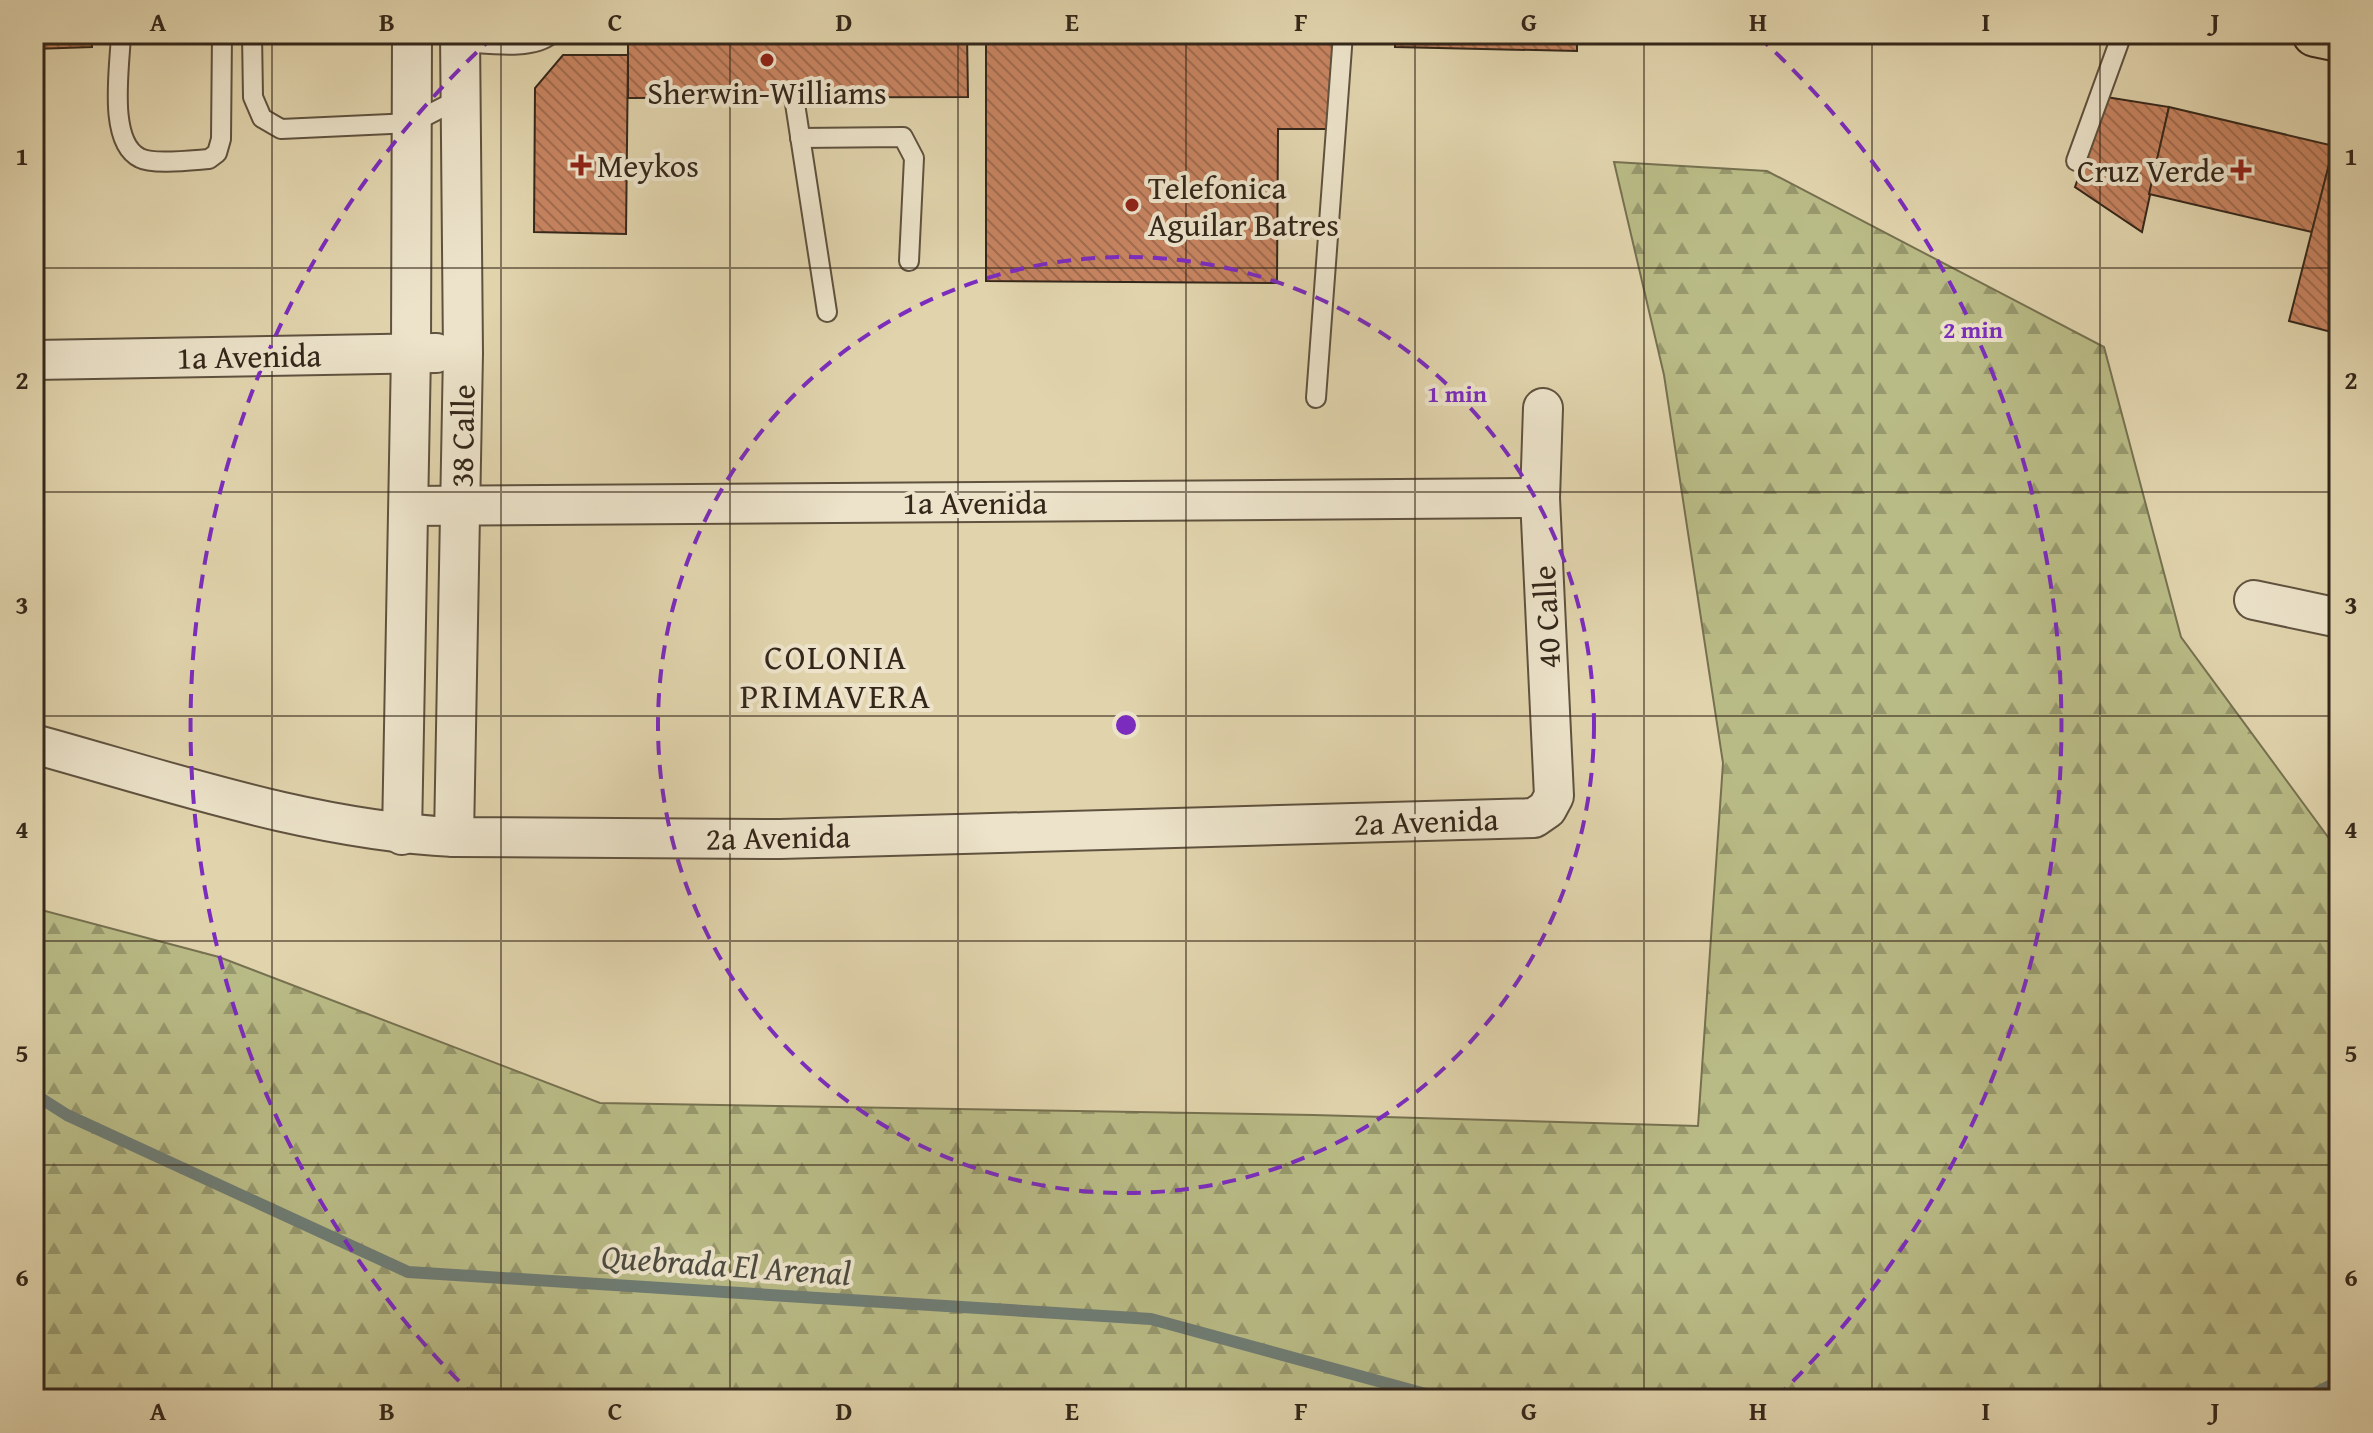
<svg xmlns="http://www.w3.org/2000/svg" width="2373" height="1433" font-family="'Gentium Book Plus',serif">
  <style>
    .forest { fill: url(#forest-firs); stroke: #767150; stroke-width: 2 }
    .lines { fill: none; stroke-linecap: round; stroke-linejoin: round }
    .stream { stroke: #6f7d75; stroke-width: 12 }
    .building { fill: url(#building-back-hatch); stroke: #34271a; stroke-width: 2 }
    .service-casing { stroke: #5f523f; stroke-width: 22 }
    .minor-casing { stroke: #5f523f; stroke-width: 42 }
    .trunk-casing { stroke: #34271a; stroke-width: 48 }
    .service { stroke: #ece3ca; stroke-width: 18 }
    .minor { stroke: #ece3ca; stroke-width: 38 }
    .trunk { stroke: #e1d4ad; stroke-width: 44 }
    .grid { fill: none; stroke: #34271a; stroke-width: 2; stroke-opacity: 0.55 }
    .ring { fill: none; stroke: #7b2cbf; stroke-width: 4; stroke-dasharray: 14 10 }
    .poi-dot { fill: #8f2418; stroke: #ece3ca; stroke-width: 3 }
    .labels { text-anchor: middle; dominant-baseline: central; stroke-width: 8; stroke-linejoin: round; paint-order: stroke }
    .poi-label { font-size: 32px; fill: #34271a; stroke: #ece3ca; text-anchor: start }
    .street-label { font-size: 32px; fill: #34271a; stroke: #ece3ca }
    .neighbourhood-label { font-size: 34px; letter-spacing: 2px; fill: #34271a; stroke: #ece3ca }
    .water-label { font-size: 34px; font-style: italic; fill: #4c4b40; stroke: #ece3ca }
    .centre { fill: #7b2cbf; stroke: #ece3ca; stroke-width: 4 }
    .ring-label { font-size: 24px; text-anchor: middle; font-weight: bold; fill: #7b2cbf; stroke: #ece3ca; stroke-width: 8; stroke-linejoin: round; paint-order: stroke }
    .neatline { fill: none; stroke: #34271a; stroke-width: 3 }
    .grid-label { font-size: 26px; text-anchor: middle; font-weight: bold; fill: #34271a }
  </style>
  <defs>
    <pattern id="forest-firs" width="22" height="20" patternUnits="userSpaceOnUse" patternTransform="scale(2)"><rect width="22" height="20" fill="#b9bb86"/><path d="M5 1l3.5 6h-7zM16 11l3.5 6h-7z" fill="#97986d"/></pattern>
    <pattern id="building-back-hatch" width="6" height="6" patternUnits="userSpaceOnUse" patternTransform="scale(2)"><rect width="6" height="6" fill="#c78461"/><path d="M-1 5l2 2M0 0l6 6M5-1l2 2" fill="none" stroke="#a26c4f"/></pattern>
  </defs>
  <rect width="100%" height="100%" fill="#e1d4ad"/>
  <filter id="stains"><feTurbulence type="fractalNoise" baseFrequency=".0025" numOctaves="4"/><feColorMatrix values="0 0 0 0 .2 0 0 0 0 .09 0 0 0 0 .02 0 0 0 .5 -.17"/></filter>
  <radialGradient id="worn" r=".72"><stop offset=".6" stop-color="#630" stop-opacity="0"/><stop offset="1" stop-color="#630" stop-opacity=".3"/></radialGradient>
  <path class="forest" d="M 1614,162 L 1767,171 L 2104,347 L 2181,637 L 2339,852 L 2339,1399 L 34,1399 L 34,908 L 219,957 L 600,1103 L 1314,1115 L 1698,1126 L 1723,763 L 1664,375 Z"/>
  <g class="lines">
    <g class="stream">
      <path d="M 34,1094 L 67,1115 L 408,1272 L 1151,1319 L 1444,1399"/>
      <path d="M 2304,1399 L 2339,1381"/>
    </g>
  </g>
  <g class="building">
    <path d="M 34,34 L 91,34 L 92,47 L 34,49 Z"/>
    <path d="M 628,34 L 967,34 L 968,97 L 628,98 Z"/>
    <path d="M 986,34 L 1336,34 L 1336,129 L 1278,129 L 1277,283 L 986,281 Z"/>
    <path d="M 1395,34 L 1577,34 L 1577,51 L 1395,47 Z"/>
    <path d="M 563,55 L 628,55 L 626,234 L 534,232 L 535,88 Z"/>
    <path d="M 2106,97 L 2169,107 L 2142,232 L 2075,187 Z"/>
    <path d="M 2169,107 L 2334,146 L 2312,232 L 2149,194 Z"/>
    <path d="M 2339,125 L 2339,334 L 2289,321 Z"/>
  </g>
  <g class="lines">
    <g class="service-casing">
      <g id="service">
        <path d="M 121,34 C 120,66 107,142 140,158 C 153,165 194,160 209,159 L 217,153 L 221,139 L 222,34"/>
        <path d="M 252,34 L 253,97 L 262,118 L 281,129 L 412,123 L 461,98"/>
        <path d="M 460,42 C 485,43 533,51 551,34"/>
        <path d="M 794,97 L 827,312"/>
        <path d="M 800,138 L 903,137 L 914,158 L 909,261"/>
        <path d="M 2076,161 L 2122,34"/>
        <path d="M 1316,398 L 1343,34"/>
      </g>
    </g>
    <g class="minor-casing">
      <g id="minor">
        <path d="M 34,360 L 436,353"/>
        <path d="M 409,506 L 1540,498"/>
        <path d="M 2254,600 L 2339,618"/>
        <path d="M 34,744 C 172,782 310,830 454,837 L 780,839 L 1534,818 L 1547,809 L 1554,796 L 1540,498 L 1543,408"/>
        <path d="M 402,835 L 411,353 L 412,34"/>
        <path d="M 454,837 L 463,353 L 460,34"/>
      </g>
    </g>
    <g class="trunk-casing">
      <path id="trunk" d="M 2315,34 L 2339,39"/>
    </g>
    <use href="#service" class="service"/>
    <use href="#minor" class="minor"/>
    <use href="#trunk" class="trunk"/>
  </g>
  <path class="grid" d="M 272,34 L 272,1399M 501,34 L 501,1399M 730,34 L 730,1399M 958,34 L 958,1399M 1186,34 L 1186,1399M 1415,34 L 1415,1399M 1644,34 L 1644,1399M 1872,34 L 1872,1399M 2100,34 L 2100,1399M 34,268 L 2339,268M 34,492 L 2339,492M 34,716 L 2339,716M 34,941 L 2339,941M 34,1165 L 2339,1165"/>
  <g class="ring">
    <circle cx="1126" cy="725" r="468"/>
    <path d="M476 1398A935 935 0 0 1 494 36M1758 36A935 935 0 0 1 1776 1398"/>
  </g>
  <g class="poi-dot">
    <circle cx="767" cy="60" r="8"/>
    <path d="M577 153h8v8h8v8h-8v8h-8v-8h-8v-8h8z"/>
    <path d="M2237 158h8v8h8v8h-8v8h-8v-8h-8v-8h8z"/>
    <circle cx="1132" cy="205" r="8"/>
  </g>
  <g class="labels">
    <g class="poi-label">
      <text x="767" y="92" text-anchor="middle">Sherwin-Williams</text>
      <text x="597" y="165">Meykos</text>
      <text x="2225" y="170" text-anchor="end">Cruz Verde</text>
      <text x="1148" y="187">Telefonica<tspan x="1148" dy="37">Aguilar Batres</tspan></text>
    </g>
    <g class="street-label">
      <text transform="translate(249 356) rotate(-1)">1a Avenida</text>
      <text transform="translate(462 436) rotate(-89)">38 Calle</text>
      <text x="975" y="502">1a Avenida</text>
      <text transform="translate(1546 617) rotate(-93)">40 Calle</text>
      <text transform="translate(1426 821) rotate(-2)">2a Avenida</text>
      <text transform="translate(778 837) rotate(-1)">2a Avenida</text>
    </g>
    <g class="neighbourhood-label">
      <text x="836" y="656">COLONIA<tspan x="836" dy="39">PRIMAVERA</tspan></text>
    </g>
    <g class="water-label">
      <text transform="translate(726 1264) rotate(4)">Quebrada El Arenal</text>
    </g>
  </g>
  <circle cx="1126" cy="725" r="12" class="centre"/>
  <g class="ring-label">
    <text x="1973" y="338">2 min</text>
    <text x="1457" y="402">1 min</text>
  </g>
  <rect width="2373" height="1433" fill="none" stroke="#e1d4ad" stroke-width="88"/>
  <rect x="44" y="44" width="2285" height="1345" class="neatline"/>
  <g class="grid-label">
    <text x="158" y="31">A</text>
    <text x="387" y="31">B</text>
    <text x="615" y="31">C</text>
    <text x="844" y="31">D</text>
    <text x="1072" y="31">E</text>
    <text x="1301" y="31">F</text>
    <text x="1529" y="31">G</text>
    <text x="1758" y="31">H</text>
    <text x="1986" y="31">I</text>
    <text x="2215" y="31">J</text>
    <text x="22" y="165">1</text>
    <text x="2351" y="165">1</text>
    <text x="22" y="389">2</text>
    <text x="2351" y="389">2</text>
    <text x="22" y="614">3</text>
    <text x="2351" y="614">3</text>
    <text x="22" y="838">4</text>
    <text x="2351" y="838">4</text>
    <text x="22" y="1062">5</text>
    <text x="2351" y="1062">5</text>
    <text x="22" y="1286">6</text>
    <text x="2351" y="1286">6</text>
    <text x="158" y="1420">A</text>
    <text x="387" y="1420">B</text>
    <text x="615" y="1420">C</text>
    <text x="844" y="1420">D</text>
    <text x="1072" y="1420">E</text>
    <text x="1301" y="1420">F</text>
    <text x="1529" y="1420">G</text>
    <text x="1758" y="1420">H</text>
    <text x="1986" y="1420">I</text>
    <text x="2215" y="1420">J</text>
  </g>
  <rect width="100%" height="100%" filter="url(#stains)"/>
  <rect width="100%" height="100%" fill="url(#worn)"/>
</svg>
